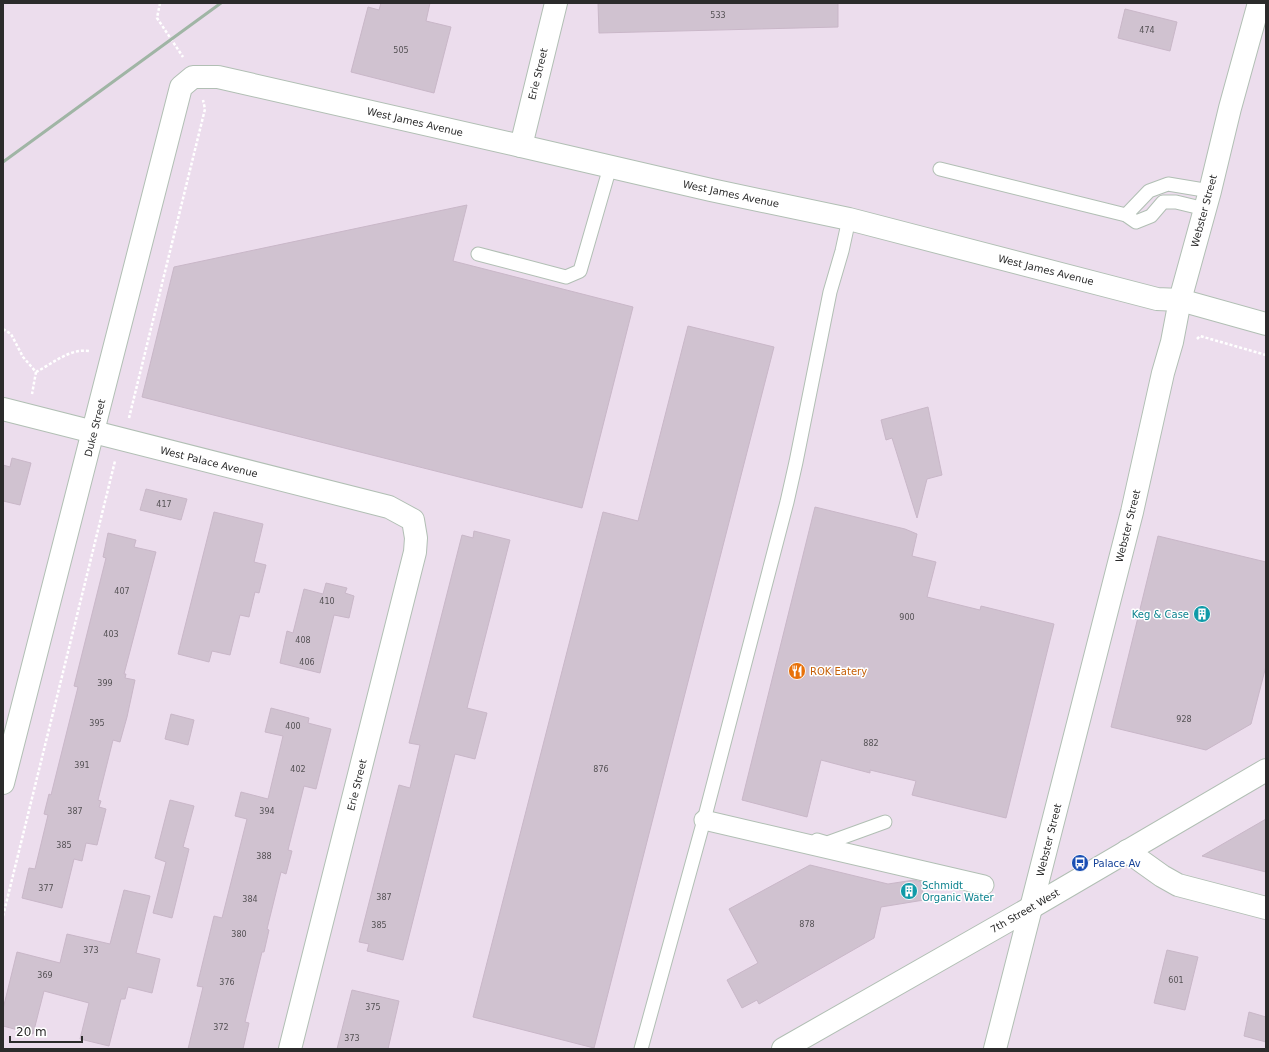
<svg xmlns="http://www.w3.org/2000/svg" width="1269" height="1052" font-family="'DejaVu Sans',sans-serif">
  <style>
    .building { fill: #d0c2d0; stroke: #c9b7c8 }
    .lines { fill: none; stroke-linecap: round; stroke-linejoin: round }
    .service-casing { stroke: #b1bfb4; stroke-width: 15 }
    .pedestrian-casing { stroke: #b1bfb4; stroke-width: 21 }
    .minor-casing { stroke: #b1bfb4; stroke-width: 24 }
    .secondary-casing { stroke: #b1bfb4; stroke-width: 24 }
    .path { stroke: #fff; stroke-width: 2.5; stroke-dasharray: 3 2; stroke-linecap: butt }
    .service { stroke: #fff; stroke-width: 13 }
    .pedestrian { stroke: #fff; stroke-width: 19 }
    .minor { stroke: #fff; stroke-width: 22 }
    .secondary { stroke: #fff; stroke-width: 22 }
    .rail { stroke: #a0b5a5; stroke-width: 3 }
    .labels { text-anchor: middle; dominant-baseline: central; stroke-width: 3; stroke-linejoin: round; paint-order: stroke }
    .number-label { font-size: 8px; fill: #545154 }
    .street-label { font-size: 10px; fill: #2b2b2b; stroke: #fff }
    .culture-label { font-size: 10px; fill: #0d838f; stroke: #fff; text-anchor: end }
    .food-label { font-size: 10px; fill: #c56008; stroke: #fff; text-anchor: start }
    .transit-label { font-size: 10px; fill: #164399; stroke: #fff; text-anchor: start }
  </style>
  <rect width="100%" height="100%" fill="#ecdded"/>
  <g class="building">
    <path d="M 381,3 L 430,3 L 426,21 L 451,27 L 434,93 L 351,72 L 368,7 L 379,10 Z"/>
    <path d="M 598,3 L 838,3 L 838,27 L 599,33 Z"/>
    <path d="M 1125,9 L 1177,22 L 1170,51 L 1118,38 Z"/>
    <path d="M 467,205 L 453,261 L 633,307 L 582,508 L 142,397 L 174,267 Z"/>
    <path d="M 688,326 L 774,347 L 594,1048 L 473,1017 L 603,512 L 638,521 Z"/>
    <path d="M 928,407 L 942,475 L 927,479 L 917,518 L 892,438 L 886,440 L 881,420 Z"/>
    <path d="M 12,458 L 31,463 L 20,505 L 3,501 L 3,465 L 10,467 Z"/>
    <path d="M 146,489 L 187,499 L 181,520 L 140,510 Z"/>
    <path d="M 815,507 L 905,529 L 917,534 L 912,556 L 936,562 L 927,597 L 980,610 L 981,606 L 1054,624 L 1006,818 L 912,795 L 916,781 L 870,770 L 870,773 L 821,760 L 807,817 L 742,800 Z"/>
    <path d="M 214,512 L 263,524 L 254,562 L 266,565 L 259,593 L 255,592 L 249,617 L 240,615 L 230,655 L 212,651 L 209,662 L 178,654 Z"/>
    <path d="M 474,531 L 510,540 L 467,708 L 487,713 L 475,759 L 455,754 L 403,960 L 367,951 L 369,944 L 359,942 L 399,785 L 410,788 L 420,745 L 409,743 L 462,535 L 473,538 Z"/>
    <path d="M 108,533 L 136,540 L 134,547 L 156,552 L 124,674 L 126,674 L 125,678 L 135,680 L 127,717 L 120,742 L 113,740 L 98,800 L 101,801 L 99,807 L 106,809 L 97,845 L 86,843 L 82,861 L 74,859 L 62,908 L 22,898 L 29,868 L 35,869 L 48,815 L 44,814 L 49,794 L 51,795 L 78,687 L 74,686 L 106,558 L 103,557 Z"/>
    <path d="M 1158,536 L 1266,562 L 1266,666 L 1251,724 L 1206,750 L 1111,727 Z"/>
    <path d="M 326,583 L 347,588 L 345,593 L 354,596 L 349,618 L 334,615 L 320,673 L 280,663 L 287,631 L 293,633 L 304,589 L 323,594 Z"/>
    <path d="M 271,708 L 309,718 L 308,723 L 331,729 L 316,789 L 304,786 L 288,850 L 292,851 L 286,874 L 281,872 L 267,929 L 269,930 L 264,952 L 262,952 L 245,1022 L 249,1023 L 243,1049 L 188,1049 L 203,987 L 197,986 L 214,916 L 222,918 L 247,819 L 235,816 L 241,792 L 268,799 L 283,736 L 265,732 Z"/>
    <path d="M 171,714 L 194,720 L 188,745 L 165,739 Z"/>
    <path d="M 170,800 L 194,806 L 183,847 L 189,849 L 172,918 L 153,913 L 166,862 L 155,858 Z"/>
    <path d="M 1266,819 L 1266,872 L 1202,856 Z"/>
    <path d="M 810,865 L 888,884 L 914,880 L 921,882 L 924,900 L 881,907 L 874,938 L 759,1004 L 757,1000 L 742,1008 L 727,980 L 758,963 L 729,909 Z"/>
    <path d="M 124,890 L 150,896 L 136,953 L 160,959 L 152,993 L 128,987 L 125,999 L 121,999 L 109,1046 L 80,1039 L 89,1003 L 44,991 L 33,1034 L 3,1026 L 3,1009 L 17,952 L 60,963 L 67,934 L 110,944 Z"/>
    <path d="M 1167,950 L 1198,957 L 1185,1010 L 1154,1003 Z"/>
    <path d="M 352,990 L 399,1001 L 388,1049 L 337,1049 Z"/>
    <path d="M 1249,1012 L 1266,1017 L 1266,1042 L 1244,1036 Z"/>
  </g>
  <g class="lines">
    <g class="service-casing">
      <g id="service">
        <path d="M 940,169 L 1126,215 L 1136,222 L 1151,216 L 1163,202 L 1176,202 L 1205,209"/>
        <path d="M 1126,215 L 1149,191 L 1168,184 L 1210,191"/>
        <path d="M 478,254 L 566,277 L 580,271 L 610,167"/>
        <path d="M 817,840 L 827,843 L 885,822"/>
        <path d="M 641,1049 L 704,820 L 787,502 L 796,462 L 830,292 L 842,251 L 849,219"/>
      </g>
    </g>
    <g class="pedestrian-casing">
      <path id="pedestrian" d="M 704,820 L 984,885"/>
    </g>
    <g class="minor-casing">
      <g id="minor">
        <path d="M 521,146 L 556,3"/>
        <path d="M 3,409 L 389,507 L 413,520 L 416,538 L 415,552 L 290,1049"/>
        <path d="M 3,783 L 181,87 L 193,77 L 218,77 L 521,146 L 711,190 L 849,219 L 1157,299 L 1180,300 L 1266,324"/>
        <path d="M 1127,851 L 1162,876 L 1178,885 L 1266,908"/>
        <path d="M 995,1049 L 1132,512 L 1163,373 L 1172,342 L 1180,300 L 1210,191 L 1230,108 L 1259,3"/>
      </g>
    </g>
    <g class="secondary-casing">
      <path id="secondary" d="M 783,1049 L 1032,907 L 1266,770"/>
    </g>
    <g class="path">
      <path d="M 160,3 L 157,18 L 183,57"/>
      <path d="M 3,329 L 11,334 L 23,357 L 36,372 L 32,394"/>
      <path d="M 1197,339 L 1200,336 L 1266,355"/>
      <path d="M 36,372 C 52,364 70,348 89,351"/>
      <path d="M 129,418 L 205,109 L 203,100"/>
      <path d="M 3,916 L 115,461"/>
    </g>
    <use href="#service" class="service"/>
    <use href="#pedestrian" class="pedestrian"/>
    <use href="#minor" class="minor"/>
    <use href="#secondary" class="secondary"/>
    <path class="rail" d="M 3,162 L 221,3"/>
  </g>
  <defs>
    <g id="building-disc" transform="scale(0.9)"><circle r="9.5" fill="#0f9aa8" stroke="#fff"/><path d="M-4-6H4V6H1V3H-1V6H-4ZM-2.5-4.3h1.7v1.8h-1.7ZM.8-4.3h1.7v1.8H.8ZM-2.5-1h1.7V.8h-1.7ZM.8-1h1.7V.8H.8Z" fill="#fff"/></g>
    <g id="restaurant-disc" transform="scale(0.9)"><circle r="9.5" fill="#e8710a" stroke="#fff"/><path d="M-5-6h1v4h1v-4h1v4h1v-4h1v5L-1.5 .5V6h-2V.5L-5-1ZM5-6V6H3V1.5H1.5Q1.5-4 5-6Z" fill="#fff"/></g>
    <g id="bus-disc" transform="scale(0.9)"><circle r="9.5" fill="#1a4fb4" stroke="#fff"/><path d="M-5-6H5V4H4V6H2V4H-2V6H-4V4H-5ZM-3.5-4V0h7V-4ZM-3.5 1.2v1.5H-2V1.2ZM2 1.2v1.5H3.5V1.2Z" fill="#fff"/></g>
  </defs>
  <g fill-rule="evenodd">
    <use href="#building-disc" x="1202" y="614"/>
    <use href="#restaurant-disc" x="797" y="671"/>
    <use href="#bus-disc" x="1080" y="863"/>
    <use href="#building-disc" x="909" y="891"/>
  </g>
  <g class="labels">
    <g class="number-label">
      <text x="718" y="15">533</text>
      <text x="1147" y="30">474</text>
      <text x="401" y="50">505</text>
      <text x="164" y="504">417</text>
      <text x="122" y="591">407</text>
      <text x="327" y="601">410</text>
      <text x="907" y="617">900</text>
      <text x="111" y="634">403</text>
      <text x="303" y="640">408</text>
      <text x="307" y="662">406</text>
      <text x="105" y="683">399</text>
      <text x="1184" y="719">928</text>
      <text x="97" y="723">395</text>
      <text x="293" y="726">400</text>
      <text x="871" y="743">882</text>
      <text x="82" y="765">391</text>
      <text x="298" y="769">402</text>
      <text x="601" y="769">876</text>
      <text x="75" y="811">387</text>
      <text x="267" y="811">394</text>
      <text x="64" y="845">385</text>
      <text x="264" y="856">388</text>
      <text x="46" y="888">377</text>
      <text x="384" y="897">387</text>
      <text x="250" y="899">384</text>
      <text x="807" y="924">878</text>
      <text x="379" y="925">385</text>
      <text x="239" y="934">380</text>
      <text x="91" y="950">373</text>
      <text x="45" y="975">369</text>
      <text x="1176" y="980">601</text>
      <text x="227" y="982">376</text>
      <text x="373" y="1007">375</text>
      <text x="221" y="1027">372</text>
      <text x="352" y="1038">373</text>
    </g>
    <g class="street-label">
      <text transform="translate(538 74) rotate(-76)">Erie Street</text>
      <text transform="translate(415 122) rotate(13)">West James Avenue</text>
      <text transform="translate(731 194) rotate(12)">West James Avenue</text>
      <text transform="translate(1204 211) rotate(-75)">Webster Street</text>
      <text transform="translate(1046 270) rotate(14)">West James Avenue</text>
      <text transform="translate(95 428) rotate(-76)">Duke Street</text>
      <text transform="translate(209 462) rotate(14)">West Palace Avenue</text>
      <text transform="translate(1128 526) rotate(-76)">Webster Street</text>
      <text transform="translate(357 785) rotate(-76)">Erie Street</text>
      <text transform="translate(1049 840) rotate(-76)">Webster Street</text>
      <text transform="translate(1025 911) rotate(-30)">7th Street West</text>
    </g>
    <g class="culture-label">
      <text x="1189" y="614">Keg &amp; Case</text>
      <text x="922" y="885" text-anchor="start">Schmidt<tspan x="922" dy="12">Organic Water</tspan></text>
    </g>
    <g class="food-label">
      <text x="810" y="671">ROK Eatery</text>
    </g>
    <g class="transit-label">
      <text x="1093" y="863">Palace Av</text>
    </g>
  </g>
  <rect width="1269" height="1052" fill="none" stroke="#2b2b2b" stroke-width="8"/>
  <path d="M10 1036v6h72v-6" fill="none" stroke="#2b2b2b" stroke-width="2"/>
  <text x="16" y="1036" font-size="12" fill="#2b2b2b" stroke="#ffffff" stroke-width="3" paint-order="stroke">20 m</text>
</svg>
